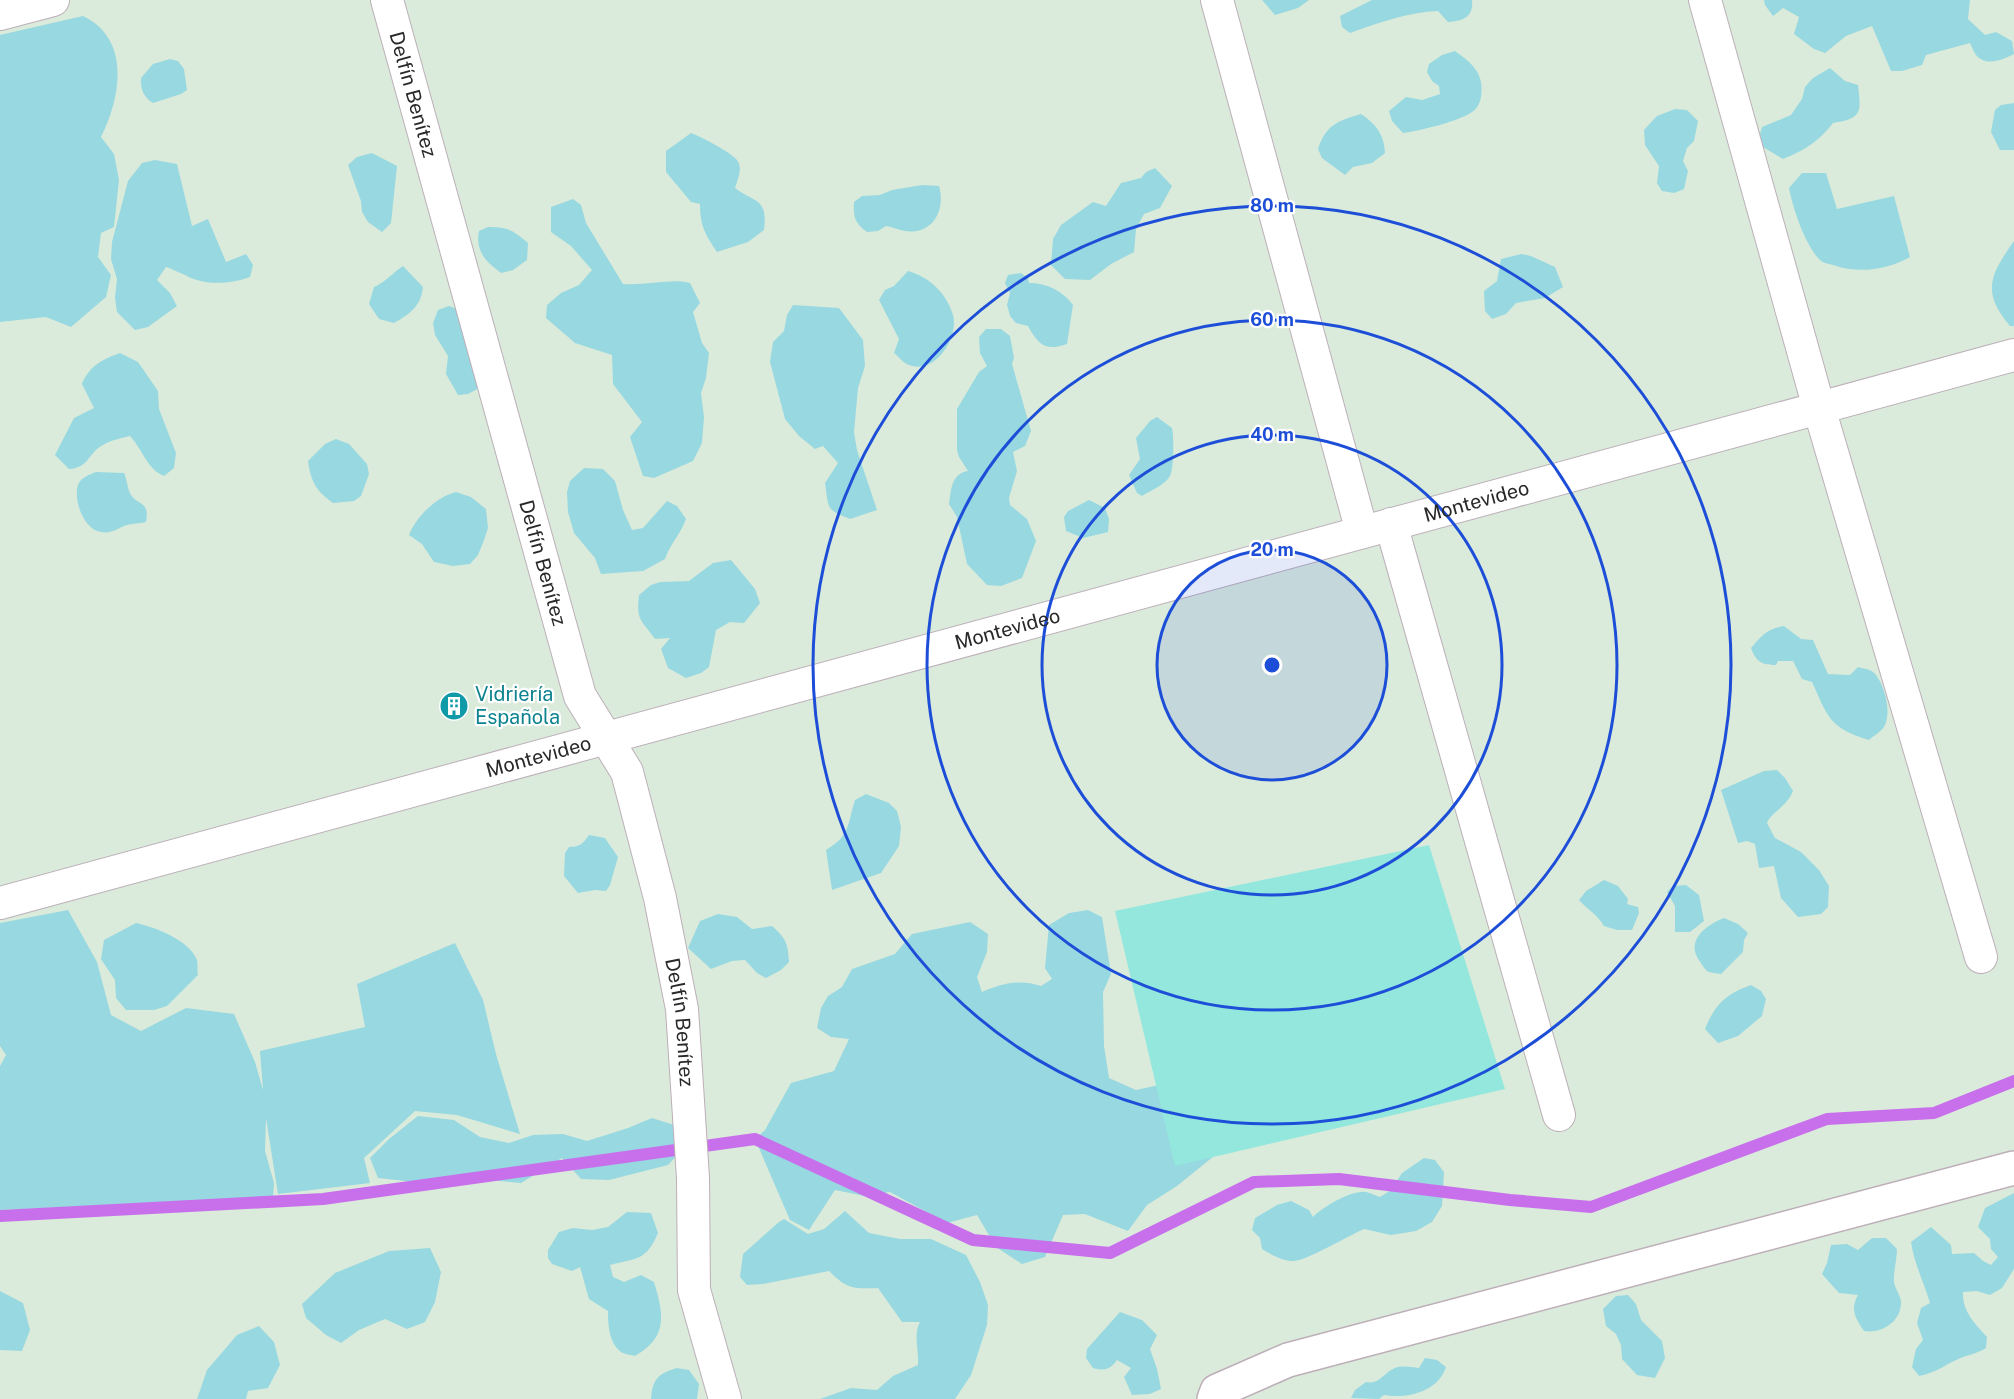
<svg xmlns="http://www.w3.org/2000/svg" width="2014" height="1399" font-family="'Public Sans',sans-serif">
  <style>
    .green { fill: #98d8e0 }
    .pitch { fill: #94e7dd }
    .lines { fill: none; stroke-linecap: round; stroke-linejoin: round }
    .stream { stroke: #c870eb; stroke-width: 12 }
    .street-casing { stroke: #bdafb9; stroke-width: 34 }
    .secondary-casing { stroke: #bdafb9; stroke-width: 36 }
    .street { stroke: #fff; stroke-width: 32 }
    .secondary { stroke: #fff; stroke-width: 33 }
    .ring { fill: none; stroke: #1d4ed8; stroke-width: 3 }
    .labels { text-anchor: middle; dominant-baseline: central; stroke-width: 4.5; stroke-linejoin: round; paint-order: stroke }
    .street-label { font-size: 20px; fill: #292929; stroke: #fff }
    .culture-label { font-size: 20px; fill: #0d838f; stroke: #fff; text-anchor: start }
    .centre { fill: #1d4ed8; stroke: #fff; stroke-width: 3 }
    .ring-label { font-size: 18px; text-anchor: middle; font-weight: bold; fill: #1d4ed8; stroke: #fff; stroke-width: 4.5; stroke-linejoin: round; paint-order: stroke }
  </style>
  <rect width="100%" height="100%" fill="#dbebdb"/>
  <g class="green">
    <path d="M 1262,0 L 1309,0 L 1298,8 L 1275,15 Z"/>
    <path d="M 1372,0 L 1472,0 C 1474,17 1463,21 1448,22 L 1438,11 C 1409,12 1377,23 1350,33 L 1342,27 L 1340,16 Z"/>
    <path d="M 1764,0 L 1970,0 L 1968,19 L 1985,35 L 1996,32 L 2012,41 L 2014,54 C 2004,59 1987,67 1977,56 C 1974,53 1972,47 1970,43 L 1926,55 L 1922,65 L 1902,71 L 1891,71 L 1872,26 L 1846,36 L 1825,53 L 1814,49 L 1794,34 L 1799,17 L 1783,8 L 1773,16 L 1765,5 Z"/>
    <path d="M 83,16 C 131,39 121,97 101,137 L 114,154 L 119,180 L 114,227 L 101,233 L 98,257 L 111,275 L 106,297 L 71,327 L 46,317 L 0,322 L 0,35 Z"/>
    <path d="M 1455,51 C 1472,63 1485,74 1481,97 C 1480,103 1477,109 1472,112 C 1460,121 1419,131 1403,133 L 1392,121 L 1389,111 L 1406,97 L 1422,100 L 1440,94 L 1439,86 L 1432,81 L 1427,72 L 1429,64 L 1442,55 Z"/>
    <path d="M 170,59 L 178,61 L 184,69 L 187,90 L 181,94 L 153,103 C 144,98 140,89 141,78 L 153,64 Z"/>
    <path d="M 1830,68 L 1845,81 L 1858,85 C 1861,112 1863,118 1833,123 C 1818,142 1805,150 1783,159 L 1763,147 L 1760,134 L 1762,127 L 1791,115 L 1802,99 L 1805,87 L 1813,78 Z"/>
    <path d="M 2014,103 L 2014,150 L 2000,150 L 1991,132 L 1995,110 L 2001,105 Z"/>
    <path d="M 1675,109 L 1687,110 L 1698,121 L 1694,141 L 1687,148 L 1683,161 L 1688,171 L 1684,189 L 1674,193 L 1662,191 L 1657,183 L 1659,166 L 1645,145 L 1644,130 L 1657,116 Z"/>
    <path d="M 1361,114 C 1376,124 1384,134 1385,153 L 1372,163 L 1353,167 L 1345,175 L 1322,158 L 1318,149 C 1326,125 1337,121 1361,114 Z"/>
    <path d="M 691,133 C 700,136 732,153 737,160 C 743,168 738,179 735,188 C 755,203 768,198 764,230 L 748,242 L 717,252 C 705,234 700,226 700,204 L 691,202 L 666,172 L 666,151 Z"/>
    <path d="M 372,153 L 397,166 L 391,223 L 382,232 L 368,222 L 362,212 L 361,201 L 348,165 L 357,157 Z"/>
    <path d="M 155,160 L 177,164 L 192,226 L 208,219 L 226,262 L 246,254 L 253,265 L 250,277 C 234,283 213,285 197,280 C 187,277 176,270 166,267 L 157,280 L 170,293 L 177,306 L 148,327 L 135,330 L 117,312 L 115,298 L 117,279 L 111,259 L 112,242 L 128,181 L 142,163 Z"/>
    <path d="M 1155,168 L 1172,186 L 1160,208 L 1144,214 L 1136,229 L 1134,252 L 1111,264 L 1090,280 L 1065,279 L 1051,265 L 1053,239 L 1061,225 L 1093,202 L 1106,206 L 1121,183 L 1141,178 L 1146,172 Z"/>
    <path d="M 1802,173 L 1826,173 L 1837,209 L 1894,196 L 1910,257 C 1887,270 1858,274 1833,265 C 1829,264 1823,263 1820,260 C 1805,245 1793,209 1789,188 Z"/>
    <path d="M 922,185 L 939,186 C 946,210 933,235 905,231 C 899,230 892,227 886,226 L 878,231 L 867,232 C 855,223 853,217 854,202 L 862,196 L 880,195 L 892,190 Z"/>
    <path d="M 573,199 L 581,205 L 586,223 L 623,284 C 644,286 674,278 690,283 L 700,303 L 693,312 L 702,343 L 709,353 L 706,378 L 701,393 L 704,417 L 702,443 L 693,461 L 654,478 L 643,476 L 630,437 L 642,422 L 613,384 L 612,355 L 575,343 L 546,318 L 547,305 L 561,293 L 579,285 L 592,270 L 571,246 L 551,232 L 551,207 Z"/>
    <path d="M 488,227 C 508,227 513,230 528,243 L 527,260 L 513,270 L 501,273 C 486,262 475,251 479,231 Z"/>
    <path d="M 2014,241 L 2014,326 L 2010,326 C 1981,292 1990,275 2014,241 Z"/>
    <path d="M 1521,254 L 1531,256 L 1555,267 L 1563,287 L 1545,298 L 1516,303 L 1506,314 L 1492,319 L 1485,311 L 1484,291 L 1497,281 L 1501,259 Z"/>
    <path d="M 403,266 L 423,287 C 421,306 410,314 394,323 L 379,319 L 369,304 L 374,287 C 386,282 392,273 403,266 Z"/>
    <path d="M 908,271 C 929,277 946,292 953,315 C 959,338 935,375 909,365 C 903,363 899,357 894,353 L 899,339 L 879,300 L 885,290 L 894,286 Z"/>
    <path d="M 1021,273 L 1028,278 L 1029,283 C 1047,283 1063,291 1073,305 L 1067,344 C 1045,352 1038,344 1028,326 L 1016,323 L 1010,316 L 1007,305 L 1010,293 L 1005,283 L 1008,275 Z"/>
    <path d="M 793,305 L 839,308 L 863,340 L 865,366 L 858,388 L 854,432 L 857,450 L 877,510 L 850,519 C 825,509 829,509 825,483 L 838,463 L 823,446 L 815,449 L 799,436 L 785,419 L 770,362 L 773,342 L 784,331 L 787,315 Z"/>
    <path d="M 449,306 L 457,309 L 483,386 L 468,394 L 458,395 L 446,374 L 448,356 L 435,335 L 433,323 L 438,310 Z"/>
    <path d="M 986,329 L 1001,329 L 1010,336 L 1014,358 L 1012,364 L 1031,431 L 1025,446 L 1013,452 L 1017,471 L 1009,498 L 1010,505 L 1027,519 L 1036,541 L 1022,578 L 1001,586 L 987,585 L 967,564 L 957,517 L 949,504 C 951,491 951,473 968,471 L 959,457 L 957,450 L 957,409 L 979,372 L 987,366 L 980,353 L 979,337 Z"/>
    <path d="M 120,353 L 138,362 L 158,391 L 159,409 L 176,453 L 174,468 L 164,476 C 147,469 143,450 130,436 C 122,438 111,440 103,445 C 88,453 89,468 69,469 L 55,455 L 74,418 L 94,408 L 82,384 C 89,366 103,359 120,353 Z"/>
    <path d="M 1157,417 L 1172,428 C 1174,437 1174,468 1170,476 C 1165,485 1150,491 1142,496 L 1137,493 L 1129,475 L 1140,459 L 1136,438 L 1150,421 Z"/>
    <path d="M 336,439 L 349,444 L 367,464 L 369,474 L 361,496 L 354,501 L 333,503 C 316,491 311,482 308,461 L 325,444 Z"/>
    <path d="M 584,468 L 603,469 L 615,481 L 623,510 L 632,530 L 643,528 L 667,501 L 677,506 L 686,519 C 680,535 670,544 665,559 L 643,571 L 601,574 L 595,558 L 574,533 L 568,512 L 567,492 L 570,481 Z"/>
    <path d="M 96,472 L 124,473 C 127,479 127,487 130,493 C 137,507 150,499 146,522 C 139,524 134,523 127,525 C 117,528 113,534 101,532 C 84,530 73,500 78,485 C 81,477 89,475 96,472 Z"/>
    <path d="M 456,492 L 471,497 L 486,509 L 488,528 L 484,540 L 478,555 L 470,564 L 453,566 L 434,562 L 422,544 L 409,535 C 416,517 436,497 456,492 Z"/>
    <path d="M 1089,500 L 1105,508 L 1109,519 L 1108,532 L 1083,538 L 1066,531 L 1064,517 L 1068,511 Z"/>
    <path d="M 731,560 L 755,589 L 760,603 L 744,623 L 730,622 L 716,630 L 709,667 L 701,673 L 686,678 L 668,668 L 661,649 L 670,638 L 655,639 C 641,619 636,621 639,595 L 651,585 L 660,582 L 689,581 L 713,563 Z"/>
    <path d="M 1784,626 L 1801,639 L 1813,640 L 1828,674 L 1850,675 L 1858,667 C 1864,669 1872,669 1876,675 C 1885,687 1892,713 1884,727 C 1881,732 1873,736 1869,740 C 1829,728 1828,717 1812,682 L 1802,679 L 1793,661 L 1778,661 L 1776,665 C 1762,665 1756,662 1751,648 C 1761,636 1768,628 1784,626 Z"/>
    <path d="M 1777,770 L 1785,778 L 1793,791 C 1786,808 1772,811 1767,823 L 1775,838 L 1801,852 L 1819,870 L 1829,886 L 1828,907 L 1821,914 L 1798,917 L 1781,898 L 1774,866 L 1759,868 L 1755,844 L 1747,841 L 1738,843 L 1721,790 L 1764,771 Z"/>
    <path d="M 866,794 L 889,803 L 897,811 L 901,827 L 899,846 L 881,873 L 832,890 L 826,850 C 851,835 847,825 855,800 Z"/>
    <path d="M 589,835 L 605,838 L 618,857 L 610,885 L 606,891 L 595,890 L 578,893 L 564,876 L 565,853 L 569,847 C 579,847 583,844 589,835 Z"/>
    <path d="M 1604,880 L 1618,886 L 1628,899 L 1627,904 L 1638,907 L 1639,913 L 1632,930 L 1617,930 L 1604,926 C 1596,913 1589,911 1579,900 L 1586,891 Z"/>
    <path d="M 1686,885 L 1699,895 L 1704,921 L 1690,932 L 1675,932 L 1675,906 L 1667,892 L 1673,886 Z"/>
    <path d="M 68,910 L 97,962 L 111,1015 L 141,1031 L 186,1008 L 234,1014 L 255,1062 L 263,1090 L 260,1051 L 365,1027 L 357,984 L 455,943 L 483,1000 L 496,1054 L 520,1134 L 457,1115 L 415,1111 L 364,1158 L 370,1183 L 278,1194 L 266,1118 L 265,1151 L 274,1183 L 273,1198 L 0,1210 L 0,1066 L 6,1055 L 0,1046 L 0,923 Z"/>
    <path d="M 1088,910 L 1102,917 L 1111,974 L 1103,992 L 1104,1046 L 1109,1078 L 1136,1090 L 1164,1084 L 1224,1148 L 1177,1186 L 1147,1205 L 1128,1231 L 1085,1214 L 1063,1215 L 1045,1257 L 1022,1264 L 996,1247 L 977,1215 L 947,1223 L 890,1192 L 865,1196 L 835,1190 L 809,1230 L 790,1220 L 755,1139 L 765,1130 L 791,1083 L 834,1071 L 849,1039 L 831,1037 L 817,1028 L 821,1008 L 828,996 L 842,987 L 852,969 L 895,954 L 912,934 L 970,922 L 988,934 L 987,952 L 977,977 L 982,992 C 1002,983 1020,979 1041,986 L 1052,979 L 1045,968 L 1049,925 L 1069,913 Z"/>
    <path d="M 718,914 L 737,917 L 752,929 L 772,926 C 786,938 788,944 789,962 L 781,970 L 766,978 L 757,973 L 745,960 L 732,961 L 711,969 L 688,948 L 700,921 Z"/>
    <path d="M 1724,918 L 1738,924 L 1748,933 L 1744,940 L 1743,952 L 1721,974 C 1717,973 1710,973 1707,971 C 1706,970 1701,964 1701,963 C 1684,942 1704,926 1724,918 Z"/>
    <path d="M 136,923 C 155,927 189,940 197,960 C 198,964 197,971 198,975 L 167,1006 L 154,1010 L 126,1010 L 116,998 L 115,980 L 101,959 L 104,940 Z"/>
    <path d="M 1751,985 L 1761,991 L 1766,999 L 1762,1016 L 1738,1036 L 1718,1043 L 1705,1029 C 1715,1004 1726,994 1751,985 Z"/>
    <path d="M 418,1116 L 454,1120 L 480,1137 L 509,1143 L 533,1135 L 563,1134 L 587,1141 L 628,1128 L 652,1118 L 674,1125 L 682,1150 L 668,1165 L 609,1180 L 581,1179 L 562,1158 L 521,1183 L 491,1180 L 414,1182 L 378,1178 L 370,1158 L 389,1139 Z"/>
    <path d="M 1424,1158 L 1435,1160 L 1444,1172 L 1442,1206 L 1432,1222 L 1416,1231 L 1391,1235 L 1364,1229 C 1348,1236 1308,1260 1294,1261 C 1282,1261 1272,1255 1262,1249 L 1260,1238 L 1252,1230 L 1255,1218 L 1277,1205 L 1291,1201 L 1309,1210 L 1313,1217 C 1323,1207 1351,1190 1366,1192 C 1371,1193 1376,1196 1380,1197 L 1391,1190 L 1402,1173 Z"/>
    <path d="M 2014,1193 L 2014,1269 L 2002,1288 L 1990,1295 L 1977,1291 L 1963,1292 C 1962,1311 1975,1324 1987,1337 L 1986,1348 C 1978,1353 1972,1354 1963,1357 C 1947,1363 1937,1373 1919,1376 L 1912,1367 L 1916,1349 L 1923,1340 L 1917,1323 L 1921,1308 L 1930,1303 C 1924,1283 1914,1263 1911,1242 L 1931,1227 L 1951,1245 L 1952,1254 L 1974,1253 L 1983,1261 L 1991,1265 L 1998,1257 L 1991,1249 L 1990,1239 L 1978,1227 L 1985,1208 Z"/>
    <path d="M 845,1211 L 869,1233 L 900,1239 L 931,1239 L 966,1255 L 980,1282 L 988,1305 L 987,1325 L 971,1375 L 955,1399 L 820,1399 L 851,1388 L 877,1390 L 893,1376 L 918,1365 C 919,1350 913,1334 920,1322 L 902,1322 L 878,1288 C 853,1289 847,1289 829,1271 L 763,1284 L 747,1285 L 740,1277 L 743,1254 L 779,1222 L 784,1219 L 808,1234 L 824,1229 Z"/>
    <path d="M 627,1212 L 651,1213 L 658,1233 C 646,1261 637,1258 610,1265 L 613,1277 L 624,1282 L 641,1275 L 654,1282 C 664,1315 668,1337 635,1356 C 631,1355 624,1354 621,1352 C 609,1343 608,1325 608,1311 L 589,1299 L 580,1267 L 572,1271 L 552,1264 L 548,1258 L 548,1250 L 559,1232 L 573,1228 L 592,1230 L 608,1227 Z"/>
    <path d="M 1872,1238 L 1886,1238 L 1897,1249 C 1897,1259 1893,1274 1894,1282 C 1895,1289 1902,1297 1901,1304 C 1900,1323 1880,1334 1864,1331 C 1855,1318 1850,1309 1858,1295 L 1839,1293 L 1822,1274 L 1827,1263 L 1831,1245 L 1847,1244 L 1858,1250 Z"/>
    <path d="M 430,1248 L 441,1272 L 435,1302 L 425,1322 L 407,1329 L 385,1319 L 359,1330 L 341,1343 L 326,1335 L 306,1318 L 302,1304 L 335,1273 L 389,1251 Z"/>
    <path d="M 0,1291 L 23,1303 L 30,1330 L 22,1351 L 0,1350 Z"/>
    <path d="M 1628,1295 L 1636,1304 L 1641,1320 L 1662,1341 L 1665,1358 L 1655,1378 L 1637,1375 L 1622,1359 L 1621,1345 L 1616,1334 L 1606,1326 L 1603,1309 L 1616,1296 Z"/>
    <path d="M 1120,1312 L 1142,1320 L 1157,1335 L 1150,1349 L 1157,1369 L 1161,1389 L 1150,1394 L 1132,1395 L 1124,1377 L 1131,1368 L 1117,1360 C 1110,1370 1104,1371 1093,1368 L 1086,1358 L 1087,1349 Z"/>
    <path d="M 259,1326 L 274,1342 L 280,1365 L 268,1388 L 248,1391 L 246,1399 L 197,1399 L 207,1370 L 237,1335 Z"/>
    <path d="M 1425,1358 L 1437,1360 L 1446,1367 C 1438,1392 1407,1399 1384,1395 L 1379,1399 L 1351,1398 L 1355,1390 L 1366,1382 C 1380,1385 1384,1372 1395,1368 C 1401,1365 1412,1367 1419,1368 Z"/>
    <path d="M 677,1368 L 689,1370 L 699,1384 L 697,1399 L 651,1399 C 652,1379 659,1373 677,1368 Z"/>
  </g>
  <path class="pitch" d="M 1429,845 L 1505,1089 L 1175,1166 L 1115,911 Z"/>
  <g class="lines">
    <path class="stream" d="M 0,1216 L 323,1199 L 755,1139 L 973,1240 L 1110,1253 L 1254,1182 L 1339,1179 L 1510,1200 L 1591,1207 L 1827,1119 L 1934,1113 L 2014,1081"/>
    <g class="street-casing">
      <g id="street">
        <path id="s1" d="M 387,0 L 580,696 L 627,772 L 660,898 L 682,1009 L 693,1178 L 694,1290 L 725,1399"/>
        <path d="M 1217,0 L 1362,532"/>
        <path d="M 1705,0 L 1819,408 L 1981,957"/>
        <path d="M 0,14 L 53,0"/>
        <path d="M 1391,524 L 1559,1115"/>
        <path id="s2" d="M 0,903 L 2014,355"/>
      </g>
    </g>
    <g class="secondary-casing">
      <path id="secondary" d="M 1214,1399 L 1217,1391 L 1288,1360 L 2014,1168"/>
    </g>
    <use href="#street" class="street"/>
    <use href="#secondary" class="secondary"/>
  </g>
  <circle cx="1272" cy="665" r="115" fill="#1d4ed8" fill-opacity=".12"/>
  <g class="ring">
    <circle cx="1272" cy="665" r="115"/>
    <circle cx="1272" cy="665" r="230"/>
    <circle cx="1272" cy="665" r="345"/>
    <circle cx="1272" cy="665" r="459"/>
  </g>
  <defs>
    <g id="building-disc" transform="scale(1.5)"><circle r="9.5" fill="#0f9aa8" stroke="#fff"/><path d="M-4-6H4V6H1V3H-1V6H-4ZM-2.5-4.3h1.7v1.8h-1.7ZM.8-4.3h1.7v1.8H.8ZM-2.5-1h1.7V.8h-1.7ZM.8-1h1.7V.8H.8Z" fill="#fff"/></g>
  </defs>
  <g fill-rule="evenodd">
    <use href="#building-disc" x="454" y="706"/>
  </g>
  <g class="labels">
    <g class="street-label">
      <text stroke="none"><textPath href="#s1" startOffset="98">Delfín Benítez</textPath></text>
      <text stroke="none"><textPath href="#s2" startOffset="1530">Montevideo</textPath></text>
      <text stroke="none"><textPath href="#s1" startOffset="584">Delfín Benítez</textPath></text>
      <text stroke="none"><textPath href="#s2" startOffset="1044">Montevideo</textPath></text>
      <text stroke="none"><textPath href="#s2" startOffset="558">Montevideo</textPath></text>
      <text stroke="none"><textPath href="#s1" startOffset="1068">Delfín Benítez</textPath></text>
    </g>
    <g class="culture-label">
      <text x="475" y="694">Vidriería<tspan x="475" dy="23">Española</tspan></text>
    </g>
  </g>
  <circle cx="1272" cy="665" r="9" class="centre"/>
  <g class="ring-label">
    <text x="1272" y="212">80 m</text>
    <text x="1272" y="326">60 m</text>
    <text x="1272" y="441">40 m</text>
    <text x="1272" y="556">20 m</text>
  </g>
</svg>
